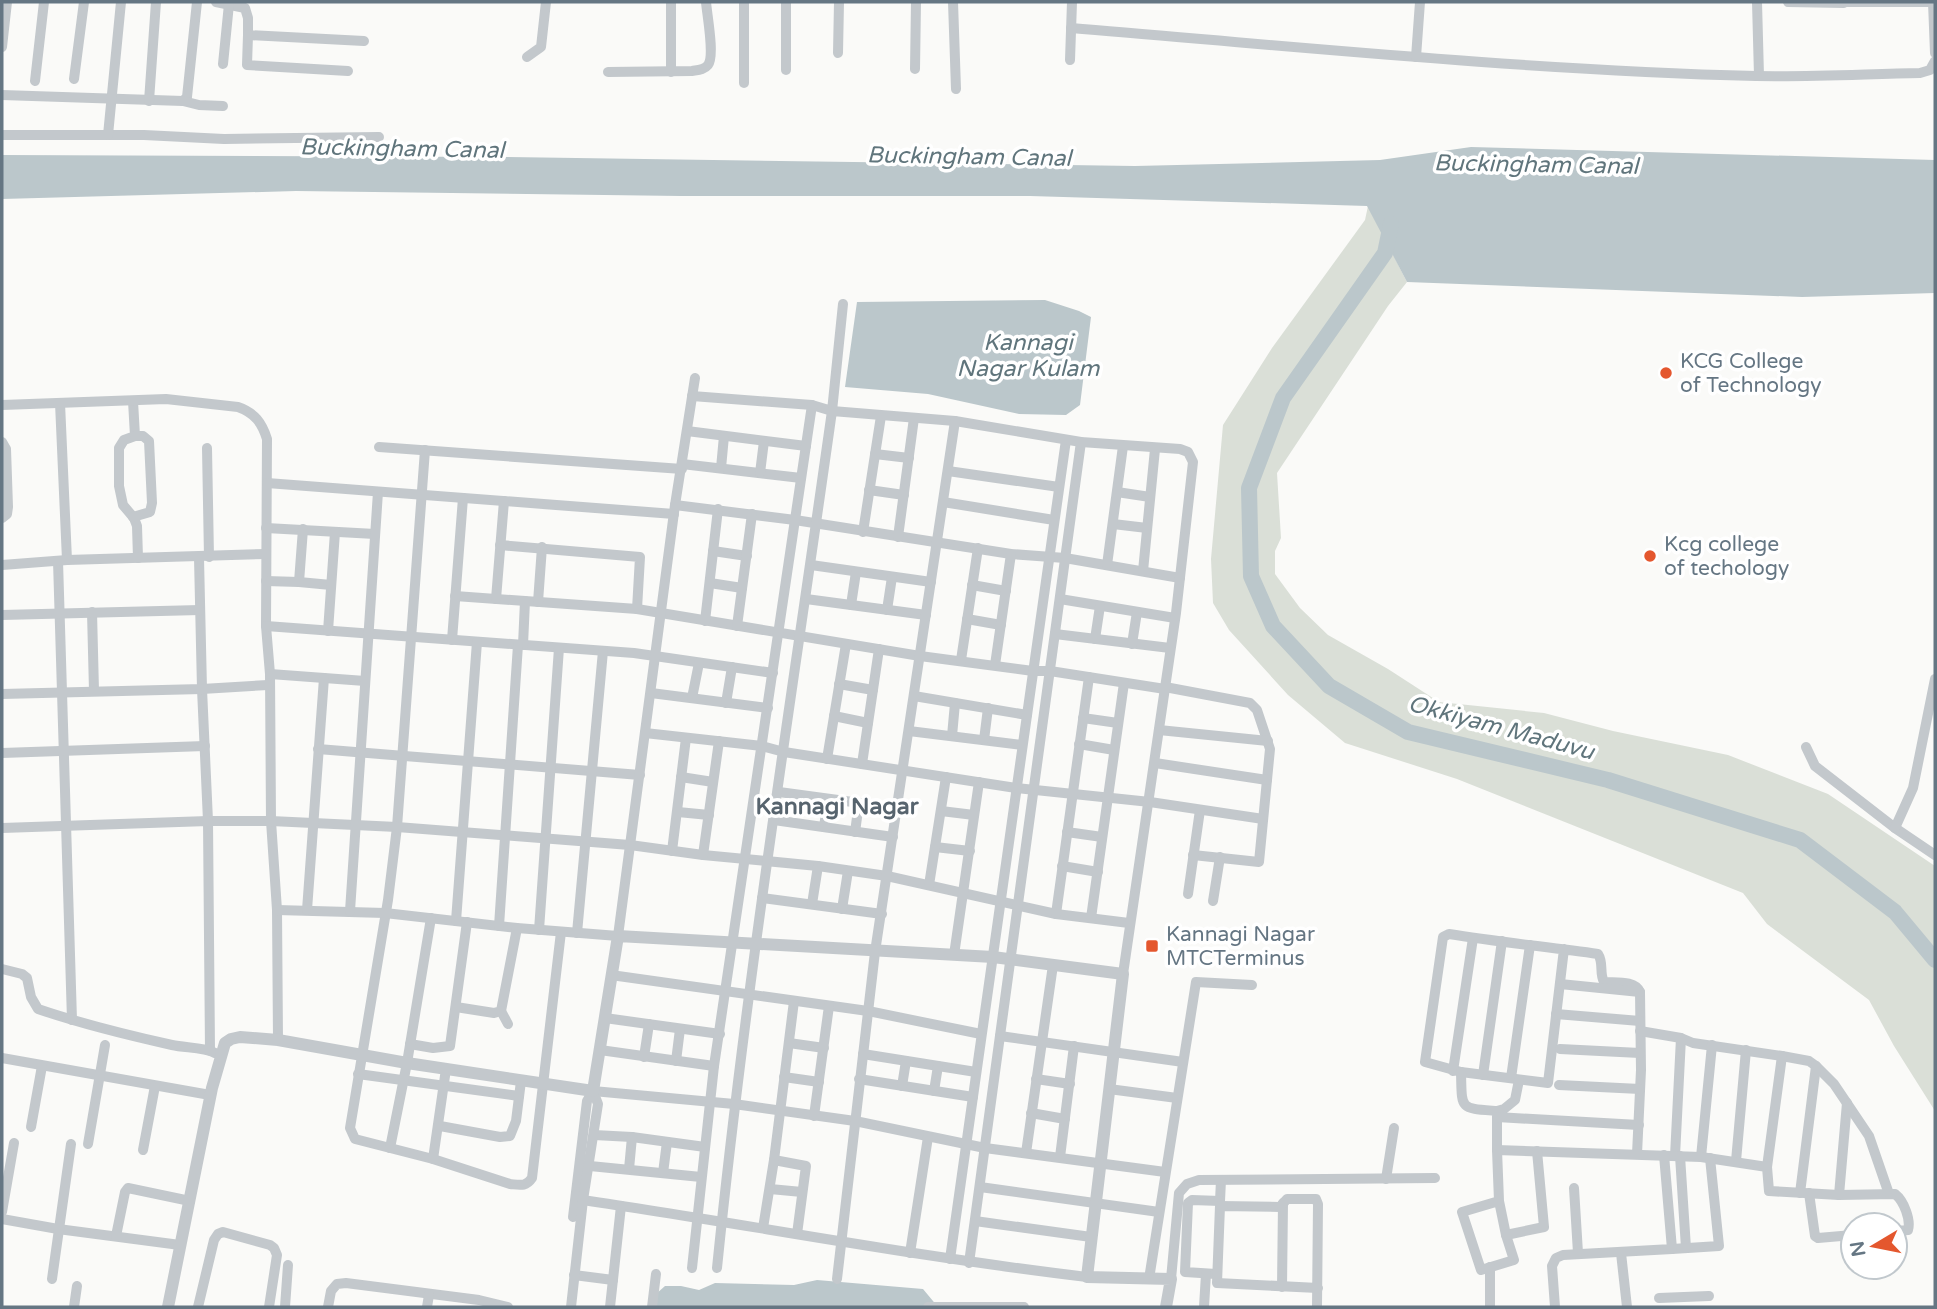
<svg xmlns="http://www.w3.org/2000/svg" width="1937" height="1309" font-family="'Varela Round',sans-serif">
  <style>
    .green { fill: #dadfd7 }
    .water { fill: #bbc7cb }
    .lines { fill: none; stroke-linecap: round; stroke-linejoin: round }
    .river { stroke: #bbc7cb; stroke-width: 16 }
    .minor { stroke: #c3c8cc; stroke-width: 10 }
    .tertiary { stroke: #c3c8cc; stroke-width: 12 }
    .poi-dot { fill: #e4572e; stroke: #fff; stroke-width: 2.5 }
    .labels { text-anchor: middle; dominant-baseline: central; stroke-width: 7; stroke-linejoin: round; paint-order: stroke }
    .poi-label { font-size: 21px; fill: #657683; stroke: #fff; text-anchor: start }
    .water-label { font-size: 23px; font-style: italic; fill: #60757c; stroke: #fff }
    .neighbourhood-label { font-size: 23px; font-weight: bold; fill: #57646e; stroke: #fff }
  </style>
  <rect width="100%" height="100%" fill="#fafaf8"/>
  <path class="green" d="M 1368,206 L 1407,282 L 1388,306 L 1277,473 L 1281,538 L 1275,551 L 1275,574 L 1300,608 L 1328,635 L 1388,669 L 1439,702 L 1544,713 L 1613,731 L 1728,755 L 1828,794 L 1935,866 L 1935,1111 L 1894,1046 L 1869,1000 L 1767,924 L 1743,893 L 1457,779 L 1345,743 L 1288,695 L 1229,630 L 1213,603 L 1211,559 L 1223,425 L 1272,348 L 1365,220 Z"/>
  <g class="water">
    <path d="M 1471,147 L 1935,160 L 1935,293 L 1802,297 L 1407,282 L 1367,206 L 1030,196 L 681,196 L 296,191 L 2,199 L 2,155 L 504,157 L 1135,166 L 1380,160 Z"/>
    <path d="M 1045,300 L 1079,311 L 1091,317 L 1080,405 L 1066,415 L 1019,414 L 928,394 L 845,387 L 857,302 Z"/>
    <path d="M 817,1280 L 923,1289 L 938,1307 L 656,1307 L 656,1294 L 665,1286 L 681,1286 L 699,1290 L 715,1283 L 794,1285 Z"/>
  </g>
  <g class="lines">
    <path class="river" d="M 1391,224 L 1385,253 L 1283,398 L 1249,488 L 1251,576 L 1273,626 L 1329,686 L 1408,732 L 1608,780 L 1800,840 L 1895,912 L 1935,960"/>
    <g class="minor">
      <path d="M 216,2 L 245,8 L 248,18 L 248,35 L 364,41"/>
      <path d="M 671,2 L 671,72"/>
      <path d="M 953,2 L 956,89"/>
      <path d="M 1757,2 L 1759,76"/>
      <path d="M 1788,2 L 1844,3"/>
      <path d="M 1844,2 L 1935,2"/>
      <path d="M 1933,2 L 1935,53"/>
      <path d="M 1071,28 C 1299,47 1527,70 1756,76 C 1811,77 1865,74 1920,73 L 1930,70 L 1935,61"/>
      <path d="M 248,35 L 247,65 L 348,71"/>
      <path d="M 2,47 L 7,2"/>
      <path d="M 838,53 L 839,2"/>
      <path d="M 527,57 L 541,47 L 546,2"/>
      <path d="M 1416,57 L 1420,2"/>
      <path d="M 1070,60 L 1072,2"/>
      <path d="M 223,64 L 229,4"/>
      <path d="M 915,69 L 916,2"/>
      <path d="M 786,70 L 786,2"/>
      <path d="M 608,72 L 692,71 C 698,70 704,70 708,65 C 715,56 707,15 706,2"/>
      <path d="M 74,79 L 84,2"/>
      <path d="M 35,81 L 44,2"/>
      <path d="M 744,83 L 744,2"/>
      <path d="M 2,95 L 183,101 L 187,97 L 197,2"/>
      <path d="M 149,101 L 156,2"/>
      <path d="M 183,101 L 199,105 L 223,106"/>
      <path d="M 2,135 L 144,135 L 224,139 L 379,137"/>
      <path d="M 108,135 L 121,2"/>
      <path d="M 692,396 L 812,405 L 832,411 L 843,304"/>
      <path d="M 133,401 L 135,436 L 124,440 L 119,448 L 119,486 L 123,505 L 134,518 L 137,526 L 138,558"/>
      <path d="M 60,403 L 67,560"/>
      <path d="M 2,405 L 166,399 L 238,407 C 255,413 262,423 267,439 L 266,626 L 270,674 L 271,821 L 277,910 L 278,1040"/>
      <path d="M 687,431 L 806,446"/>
      <path d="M 2,442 L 6,449 L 8,507 L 7,514 L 2,518"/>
      <path d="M 379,447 L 682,469"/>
      <path d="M 207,448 L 209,557"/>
      <path d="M 425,450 L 397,827 L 388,900 L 350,1128 L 355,1139 L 433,1159 L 510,1184 C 520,1185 526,1187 532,1178 L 561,932"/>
      <path d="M 875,454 L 909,458"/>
      <path d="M 682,464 L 801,478"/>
      <path d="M 721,468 L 724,436"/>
      <path d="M 948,471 L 1059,487"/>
      <path d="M 760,473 L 764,441"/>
      <path d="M 267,483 L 674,514"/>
      <path d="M 869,490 L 904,495"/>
      <path d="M 1117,492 L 1150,497"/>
      <path d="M 943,502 L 1054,520"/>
      <path d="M 675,505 L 795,520 L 1011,554 L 1065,558 L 1180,578"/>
      <path d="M 133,517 L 150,512 L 152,503 L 149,441 L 143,436 L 135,436"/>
      <path d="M 1113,524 L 1147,528"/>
      <path d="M 266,528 L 375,534"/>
      <path d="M 303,529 L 299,582 L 331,585"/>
      <path d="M 863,532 L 881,416"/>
      <path d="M 898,537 L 914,418"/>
      <path d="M 500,545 L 640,557 L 637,609"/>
      <path d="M 713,551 L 747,556"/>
      <path d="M 199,558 L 202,689 L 208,821 L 271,821 L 397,827 L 630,845 L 703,855 L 818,866 L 887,876 L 1056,914 L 1129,923"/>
      <path d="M 58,561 L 72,1020"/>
      <path d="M 2,565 L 67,560 L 266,554"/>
      <path d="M 811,565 L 931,582"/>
      <path d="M 1107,565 L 1123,446"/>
      <path d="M 1143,571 L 1155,449"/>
      <path d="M 266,581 L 299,582"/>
      <path d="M 710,583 L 742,588"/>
      <path d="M 972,585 L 1006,591"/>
      <path d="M 455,596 L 637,609 L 920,656 L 1033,671 L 1050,671 L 1165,689"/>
      <path d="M 496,599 L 504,501"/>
      <path d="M 806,599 L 926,615"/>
      <path d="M 1060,599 L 1175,618"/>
      <path d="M 538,602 L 542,547"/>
      <path d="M 851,605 L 856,572"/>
      <path d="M 887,610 L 892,577"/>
      <path d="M 92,612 L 94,691"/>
      <path d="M 2,615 L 200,610"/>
      <path d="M 967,619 L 1001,625"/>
      <path d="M 705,621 L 718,509"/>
      <path d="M 266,626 L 634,653 L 773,673"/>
      <path d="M 737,626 L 752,514"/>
      <path d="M 328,631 L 335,532"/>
      <path d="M 1055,634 L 1170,648"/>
      <path d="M 1095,639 L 1100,606"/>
      <path d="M 452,640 L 463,498"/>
      <path d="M 1132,644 L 1137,612"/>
      <path d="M 523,645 L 525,601"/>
      <path d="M 961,660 L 978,548"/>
      <path d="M 995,665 L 1011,554"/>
      <path d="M 270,674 L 365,681"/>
      <path d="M 839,684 L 873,690"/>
      <path d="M 1165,687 L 1250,703 L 1257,710 L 1270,749 L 1259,862 L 1193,855"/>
      <path d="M 651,693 L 768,708"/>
      <path d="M 2,694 L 202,689 L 268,685"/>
      <path d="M 914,696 L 1027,715"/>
      <path d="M 692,698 L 699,663"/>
      <path d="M 726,703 L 732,667"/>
      <path d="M 834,716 L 868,723"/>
      <path d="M 1083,718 L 1118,723"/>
      <path d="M 1159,730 L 1268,741"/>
      <path d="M 909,731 L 1022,745"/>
      <path d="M 645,733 L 762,746 L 784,752 L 1016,788 L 1150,802 L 1263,819"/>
      <path d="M 952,736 L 955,703"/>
      <path d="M 984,740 L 988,708"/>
      <path d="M 1079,744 L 1114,750"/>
      <path d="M 1806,747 L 1815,766 L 1895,828 L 1935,855"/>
      <path d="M 318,749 L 640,775"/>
      <path d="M 2,753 L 205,746"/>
      <path d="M 827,759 L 846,644"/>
      <path d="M 1155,763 L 1267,780"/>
      <path d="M 862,764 L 879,649"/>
      <path d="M 681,777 L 713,782"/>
      <path d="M 779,792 L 897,808"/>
      <path d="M 941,811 L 974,815"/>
      <path d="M 678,812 L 709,815"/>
      <path d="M 774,820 L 893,837"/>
      <path d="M 824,827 L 828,799"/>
      <path d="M 2,828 L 208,821 L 210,1051"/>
      <path d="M 1895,828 L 1913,788 L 1935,679"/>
      <path d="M 855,832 L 859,803"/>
      <path d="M 1067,832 L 1102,837"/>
      <path d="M 935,847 L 970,851"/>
      <path d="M 672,851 L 686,738"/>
      <path d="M 703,855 L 719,741"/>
      <path d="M 1062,866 L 1098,872"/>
      <path d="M 929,885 L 946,777"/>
      <path d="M 1188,894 L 1200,810"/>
      <path d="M 762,898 L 882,914"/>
      <path d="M 1213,901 L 1220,857"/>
      <path d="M 812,904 L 818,866"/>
      <path d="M 842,909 L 848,871"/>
      <path d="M 277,910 L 385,913 L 517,928 L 618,936 L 675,505 L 695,378"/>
      <path d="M 307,910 L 324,678"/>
      <path d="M 350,911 L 378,492"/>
      <path d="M 1056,914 L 1089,677"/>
      <path d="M 1091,918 L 1124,683"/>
      <path d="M 456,921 L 477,642"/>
      <path d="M 499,926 L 518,645"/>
      <path d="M 539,930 L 559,648"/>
      <path d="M 577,933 L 603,651"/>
      <path d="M 1564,949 L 1548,1083 L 1461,1072 L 1425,1062 L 1443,937 L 1449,934 C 1498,942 1549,947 1598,954 C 1604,963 1599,973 1604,982 C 1616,983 1635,980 1640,992 L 1641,1070 L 1637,1154"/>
      <path d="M 954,955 L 979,782"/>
      <path d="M 2,969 L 22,974 L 27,978 L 31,997 L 38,1009 C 82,1024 127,1035 172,1045 C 185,1048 204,1047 215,1053"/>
      <path d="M 611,975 L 868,1011 L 981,1034"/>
      <path d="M 1560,984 L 1640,992"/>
      <path d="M 456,1007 L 494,1013 L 501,1011 L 517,928"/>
      <path d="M 501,1011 L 508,1024"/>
      <path d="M 1556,1014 L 1640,1021"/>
      <path d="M 605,1018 L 720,1034"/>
      <path d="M 1640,1031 L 1681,1038 L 1693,1043 L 1782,1056 L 1809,1061 L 1816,1066 L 1834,1084 L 1869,1136 L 1889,1194"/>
      <path d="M 1000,1036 L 1183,1062"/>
      <path d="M 789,1043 L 824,1048"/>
      <path d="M 410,1044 L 433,1048 L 450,1046 L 467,922"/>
      <path d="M 1560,1049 L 1640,1053"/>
      <path d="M 600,1050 L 714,1066"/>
      <path d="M 863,1054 L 976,1072"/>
      <path d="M 644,1057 L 649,1024"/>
      <path d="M 2,1058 L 210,1095"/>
      <path d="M 676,1061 L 680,1029"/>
      <path d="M 1453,1071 L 1473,938"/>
      <path d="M 1461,1072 C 1462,1110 1459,1108 1497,1111 L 1497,1150"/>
      <path d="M 358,1074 L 519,1096"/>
      <path d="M 1483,1075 L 1502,941"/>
      <path d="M 784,1077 L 819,1082"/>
      <path d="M 1511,1078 L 1530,945"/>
      <path d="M 859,1079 L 973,1097"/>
      <path d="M 1036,1079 L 1070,1084"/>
      <path d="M 1559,1085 L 1640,1089"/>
      <path d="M 902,1086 L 906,1061"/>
      <path d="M 1109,1089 L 1177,1098"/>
      <path d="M 593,1091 L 734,1104 L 855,1121 L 985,1148 L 1165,1172"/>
      <path d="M 934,1091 L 938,1066"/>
      <path d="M 1497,1111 L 1504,1109 L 1515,1100 L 1519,1080"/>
      <path d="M 1031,1113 L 1065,1119"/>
      <path d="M 814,1116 L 829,1006"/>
      <path d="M 1497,1117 L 1639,1125"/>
      <path d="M 440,1126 L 500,1137 L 510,1136 L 516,1121 L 521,1081"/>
      <path d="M 31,1127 L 42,1066"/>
      <path d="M 594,1135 L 632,1137 L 705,1147"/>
      <path d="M 88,1144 L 105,1045"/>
      <path d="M 390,1148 L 407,1063 L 431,918"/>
      <path d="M 143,1150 L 155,1086"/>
      <path d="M 1026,1153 L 1053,965"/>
      <path d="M 1675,1156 L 1681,1038"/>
      <path d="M 1680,1156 L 1686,1248"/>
      <path d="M 1060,1157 L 1074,1046"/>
      <path d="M 1701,1157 L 1712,1045"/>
      <path d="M 433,1159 L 446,1069"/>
      <path d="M 774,1160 L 806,1166 L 797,1234"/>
      <path d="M 1736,1161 L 1746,1050"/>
      <path d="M 590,1166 L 701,1177"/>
      <path d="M 1767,1167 L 1782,1056"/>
      <path d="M 629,1169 L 632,1137"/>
      <path d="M 663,1173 L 667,1142"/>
      <path d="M 1386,1179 L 1394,1128"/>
      <path d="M 980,1187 L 1159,1212"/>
      <path d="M 1574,1188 L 1578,1253"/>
      <path d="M 770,1189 L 802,1192"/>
      <path d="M 1800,1193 L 1816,1066"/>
      <path d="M 1809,1193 L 1815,1236 L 1818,1238 L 1853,1235"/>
      <path d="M 1839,1195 L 1847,1103"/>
      <path d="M 583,1200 C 751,1225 918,1257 1087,1277"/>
      <path d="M 1220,1201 L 1221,1180"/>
      <path d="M 1499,1201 L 1506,1235 L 1514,1260 L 1481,1270 L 1462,1212 L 1499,1201 L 1497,1150 L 1701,1157 L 1767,1167 L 1769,1191 L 1839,1195 L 1895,1194 C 1904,1201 1911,1220 1908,1230 L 1895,1231"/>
      <path d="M 2,1212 L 14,1143"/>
      <path d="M 573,1217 L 587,1101 L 593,1091"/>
      <path d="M 2,1219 L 58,1229 L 180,1245"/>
      <path d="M 975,1221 L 1091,1237"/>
      <path d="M 763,1228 L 774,1160 L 794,1001"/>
      <path d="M 1506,1235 L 1544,1227 L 1537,1151"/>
      <path d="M 116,1236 L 125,1192 L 128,1188 L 190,1201"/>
      <path d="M 1672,1249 L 1719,1246 L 1710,1158"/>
      <path d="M 910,1253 L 928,1137"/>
      <path d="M 1621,1253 L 1627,1307"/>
      <path d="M 950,1259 L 1066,440"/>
      <path d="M 969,1263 L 1081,442"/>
      <path d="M 1490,1267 L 1490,1307"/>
      <path d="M 692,1268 L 714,1066 L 812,405"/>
      <path d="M 717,1268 C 746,981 792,696 832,411 L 955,421 L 1081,442 L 1180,449 L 1188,452 L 1193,462 L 1176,613 L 1123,974"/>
      <path d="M 1216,1274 L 1185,1272 L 1188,1203 L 1192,1200 L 1220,1201 L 1220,1206"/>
      <path d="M 574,1275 L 613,1280"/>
      <path d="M 52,1279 L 71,1144"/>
      <path d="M 837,1279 L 875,952 L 955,421"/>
      <path d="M 1149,1279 L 1196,982 L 1252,985"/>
      <path d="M 1171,1279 L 1179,1193 L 1187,1184 L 1199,1180 L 1435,1178"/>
      <path d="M 1282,1287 L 1283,1203"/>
      <path d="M 1659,1298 L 1709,1296"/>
      <path d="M 74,1307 L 77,1286"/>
      <path d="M 198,1307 L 214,1240 L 218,1234 L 223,1232 L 270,1245 L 274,1248 L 277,1255 L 269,1307"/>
      <path d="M 285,1307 L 288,1265"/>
      <path d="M 328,1307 L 331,1291 L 337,1284 L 346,1283 L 479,1300 L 508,1307"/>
      <path d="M 427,1307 L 429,1295"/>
      <path d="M 571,1307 L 583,1200 L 598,1104 L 593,1091"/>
      <path d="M 610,1307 L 621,1206"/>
      <path d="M 652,1307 L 656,1274"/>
      <path d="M 928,1307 L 1024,1307"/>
      <path d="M 1204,1307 L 1206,1274"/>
      <path d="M 1317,1307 L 1318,1204 L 1316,1199 L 1287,1199 L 1280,1207 L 1220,1206 L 1217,1283 L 1318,1288"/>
      <path d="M 1555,1307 L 1552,1266 L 1556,1258 L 1563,1255 L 1672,1249 L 1664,1155"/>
    </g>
    <path class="tertiary" d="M 168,1307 L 212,1088 L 225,1043 L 231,1039 L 240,1037 L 278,1040 L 407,1063 L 593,1091 L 618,936 L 993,957 L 1123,974 L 1087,1277 L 1171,1279 L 1166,1307"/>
  </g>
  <g class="poi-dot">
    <circle cx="1666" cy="373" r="7"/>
    <circle cx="1650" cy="556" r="7"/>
    <rect x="1145" y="939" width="14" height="14" rx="3.5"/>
  </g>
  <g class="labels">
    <g class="poi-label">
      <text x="1680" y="361">KCG College<tspan x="1680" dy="24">of Technology</tspan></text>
      <text x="1664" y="544">Kcg college<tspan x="1664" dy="24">of techology</tspan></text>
      <text x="1166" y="934">Kannagi Nagar<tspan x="1166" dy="24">MTCTerminus</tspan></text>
    </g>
    <g class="water-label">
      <text transform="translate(402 149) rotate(1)">Buckingham Canal</text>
      <text transform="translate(969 157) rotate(1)">Buckingham Canal</text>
      <text transform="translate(1536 165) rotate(1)">Buckingham Canal</text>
      <text x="1028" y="343">Kannagi<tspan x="1028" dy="26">Nagar Kulam</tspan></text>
      <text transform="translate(1501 728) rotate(15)">Okkiyam Maduvu</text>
    </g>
    <g class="neighbourhood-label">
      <text x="837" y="807">Kannagi Nagar</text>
    </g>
  </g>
  <rect width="1937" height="1309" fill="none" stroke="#657683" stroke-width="7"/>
  <g transform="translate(1874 1246) rotate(260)"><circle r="33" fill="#ffffff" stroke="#c1c8cd" stroke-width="2"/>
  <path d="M0-5L12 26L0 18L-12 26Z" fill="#e4572e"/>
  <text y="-10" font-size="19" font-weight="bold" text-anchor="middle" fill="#657683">N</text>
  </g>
</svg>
